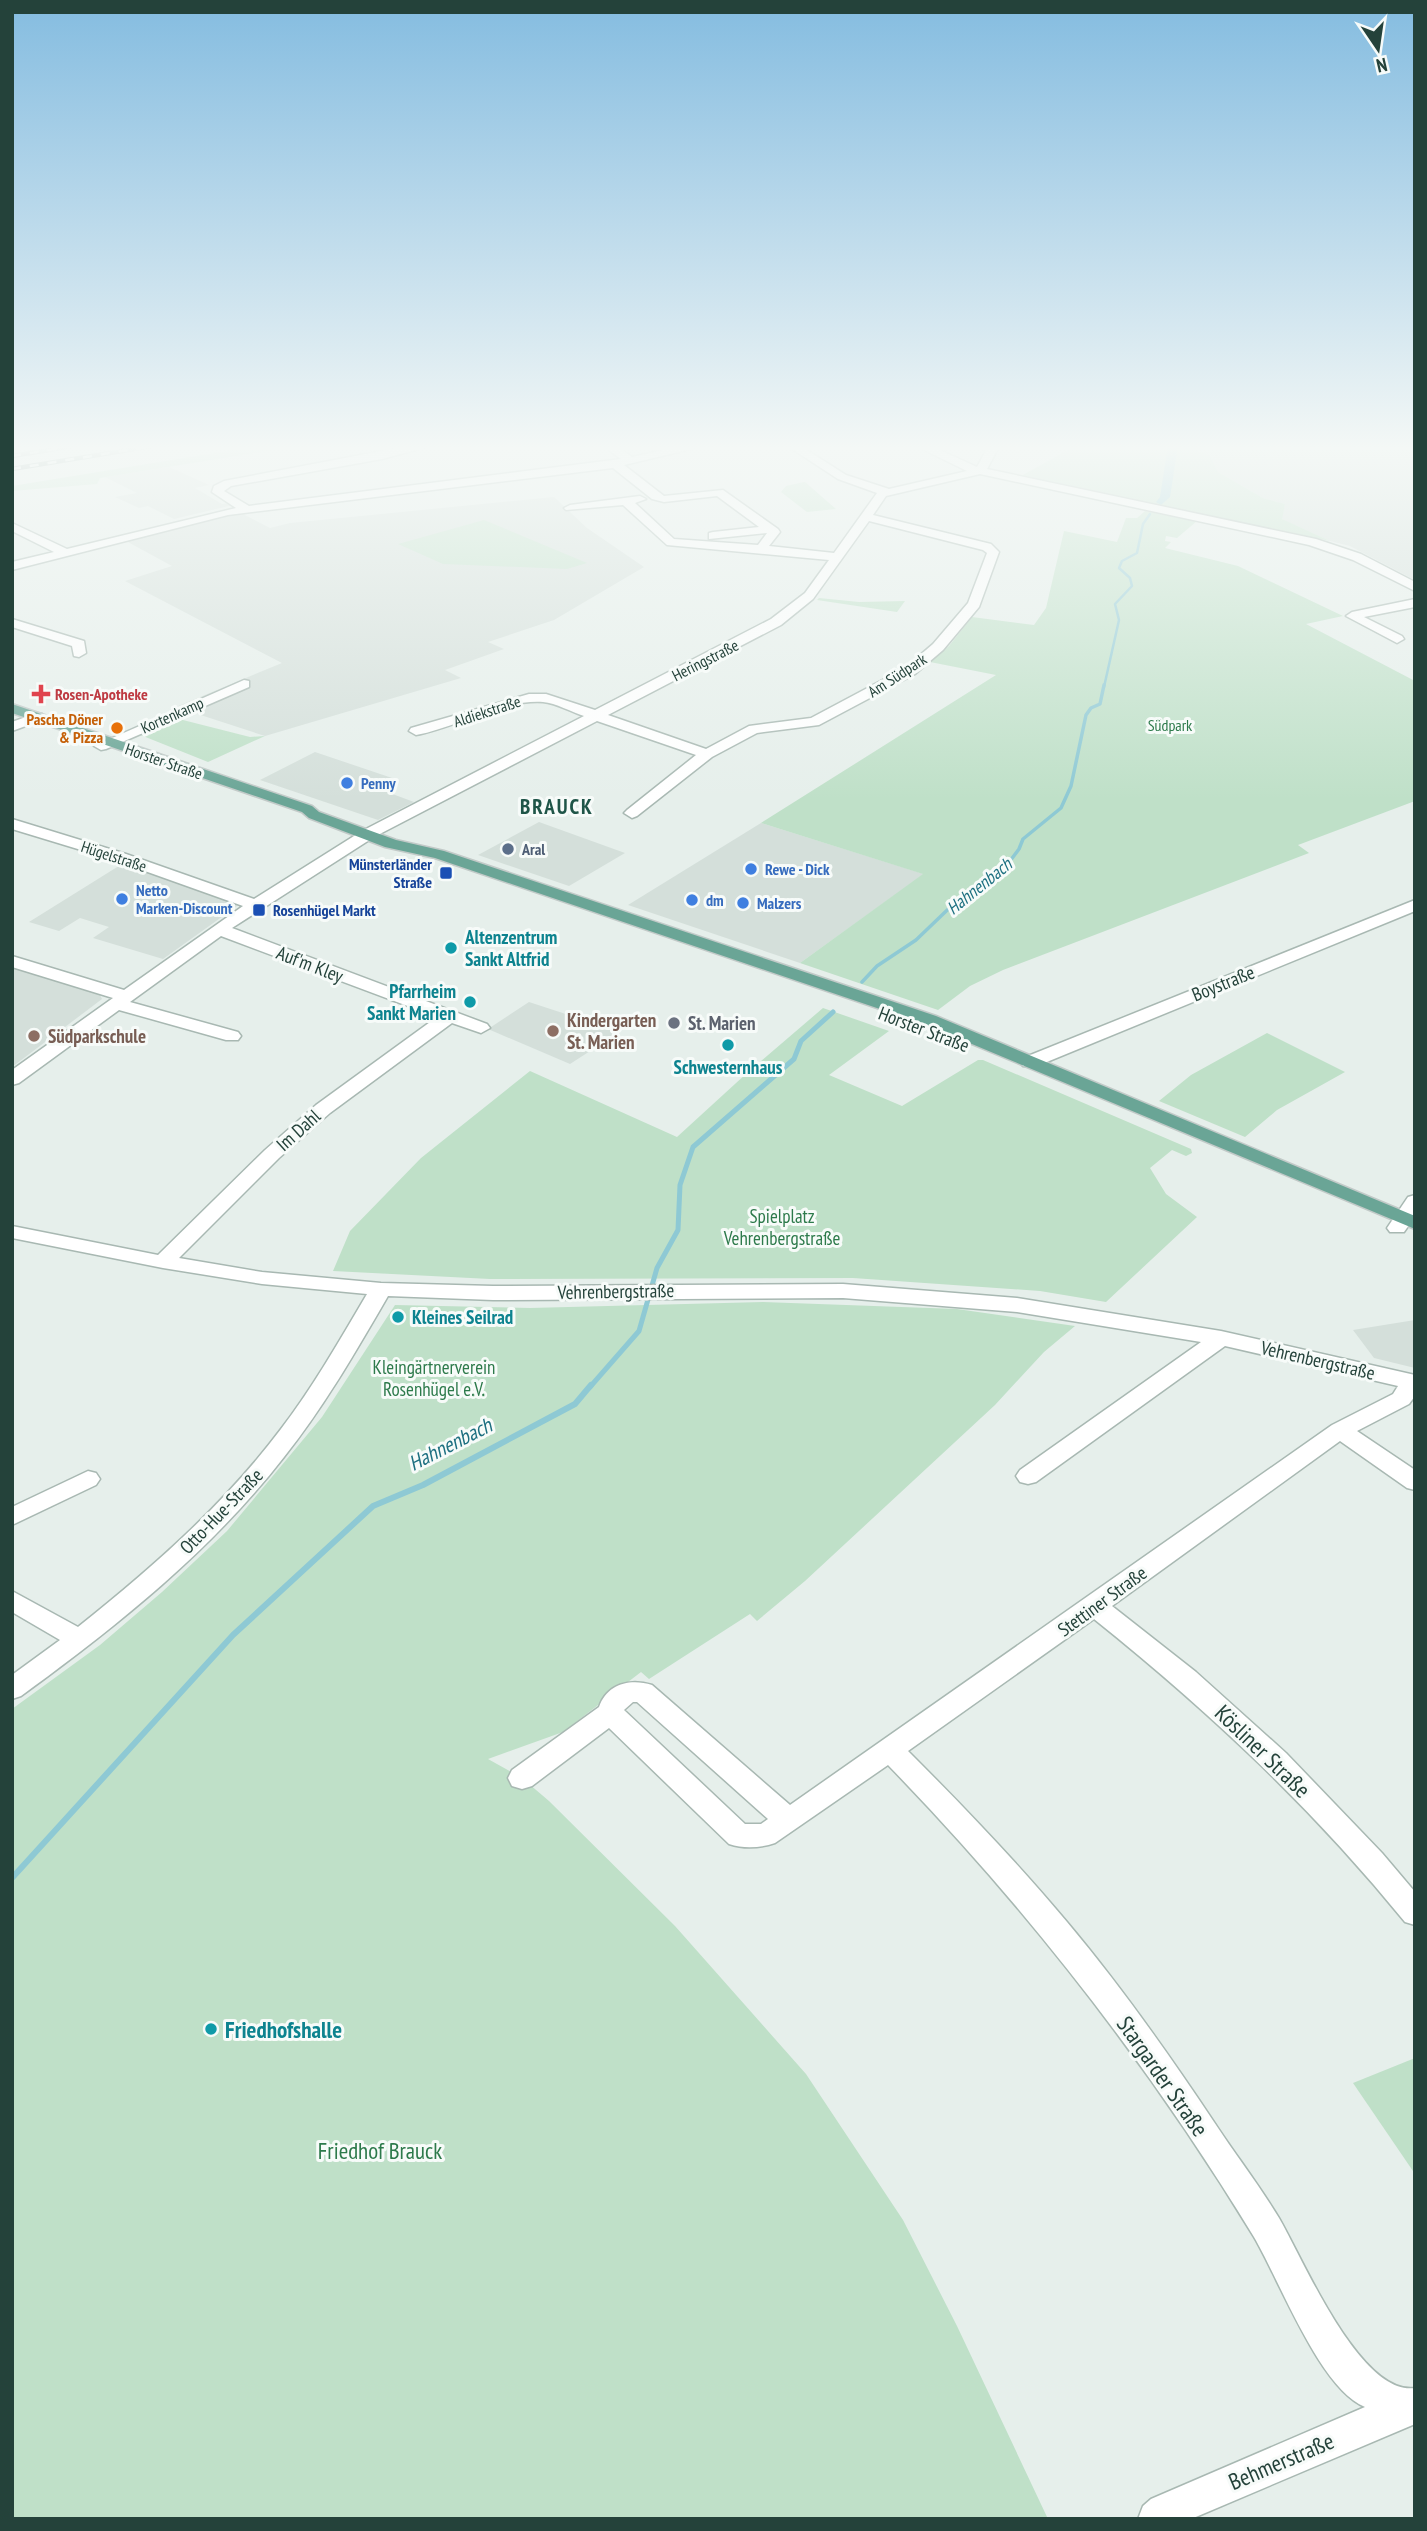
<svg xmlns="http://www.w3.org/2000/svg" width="1427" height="2531" font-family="'PT Sans Narrow',sans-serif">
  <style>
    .built { fill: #d4dfda }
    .green { fill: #bfe0c8 }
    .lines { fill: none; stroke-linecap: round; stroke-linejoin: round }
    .stream-far3 { stroke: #8ec9d4; stroke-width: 2.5 }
    .stream-far2 { stroke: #8ec9d4; stroke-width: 3.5 }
    .stream-far1 { stroke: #8ec9d4; stroke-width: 5 }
    .stream { stroke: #8ec9d4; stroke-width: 6 }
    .canal { fill: #8ec9d4; fill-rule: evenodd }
    .minor-casing { stroke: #a8b8b2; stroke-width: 3 }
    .major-casing { stroke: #c2cac8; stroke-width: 3 }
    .minor { fill: #fff; fill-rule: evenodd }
    .major { fill: #6aa596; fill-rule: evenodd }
    .rail-casing { stroke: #5f7d75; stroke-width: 4.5 }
    .rail { stroke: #f7fbf9; stroke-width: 2.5; stroke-dasharray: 9; stroke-linecap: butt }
    .health-dot { fill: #e0444e; stroke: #f7fbf9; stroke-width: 2.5 }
    .food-dot { fill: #e8710a; stroke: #f7fbf9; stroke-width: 2.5 }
    .shop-dot { fill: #3f7fe0; stroke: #f7fbf9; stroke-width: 2.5 }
    .service-dot { fill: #5c6f8a; stroke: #f7fbf9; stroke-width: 2.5 }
    .transit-dot { fill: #1a4fb4; stroke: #f7fbf9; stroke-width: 2.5 }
    .culture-dot { fill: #0f9aa8; stroke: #f7fbf9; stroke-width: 2.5 }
    .worship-dot { fill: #6b7280; stroke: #f7fbf9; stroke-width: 2.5 }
    .education-dot { fill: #8d6e63; stroke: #f7fbf9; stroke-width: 2.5 }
    .labels { text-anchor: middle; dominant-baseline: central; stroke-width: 6; stroke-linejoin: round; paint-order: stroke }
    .far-street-label { font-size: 16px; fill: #24423a; stroke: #f7fbf9 }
    .far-health-label { font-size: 16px; font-weight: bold; fill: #be3a42; stroke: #f7fbf9; text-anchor: start }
    .far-food-label { font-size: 16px; font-weight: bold; fill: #c56008; stroke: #f7fbf9; text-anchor: end }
    .far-park-label { font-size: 16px; fill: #2d7a4b; stroke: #f7fbf9 }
    .far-shop-label { font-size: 16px; font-weight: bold; fill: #366cbe; stroke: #f7fbf9; text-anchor: start }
    .far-service-label { font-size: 16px; font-weight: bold; fill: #4e5e75; stroke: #f7fbf9; text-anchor: start }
    .far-transit-label { font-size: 16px; font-weight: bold; fill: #164399; stroke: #f7fbf9; text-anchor: end }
    .far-water-label { font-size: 18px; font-style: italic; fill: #1c6f80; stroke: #f7fbf9 }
    .culture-label { font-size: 19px; font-weight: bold; fill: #0d838f; stroke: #f7fbf9; text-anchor: start }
    .street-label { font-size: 19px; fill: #24423a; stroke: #f7fbf9 }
    .education-label { font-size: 19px; font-weight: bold; fill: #785e54; stroke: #f7fbf9; text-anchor: start }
    .worship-label { font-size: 19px; font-weight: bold; fill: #5b616d; stroke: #f7fbf9; text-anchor: start }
    .park-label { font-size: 19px; fill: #2d7a4b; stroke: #f7fbf9 }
    .far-district-label { font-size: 21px; font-weight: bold; letter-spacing: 2px; fill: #1f5548; stroke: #f7fbf9 }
    .water-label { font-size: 21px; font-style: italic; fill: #1c6f80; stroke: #f7fbf9 }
    .near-street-label { font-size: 23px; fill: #24423a; stroke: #f7fbf9 }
    .near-culture-label { font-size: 23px; font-weight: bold; fill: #0d838f; stroke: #f7fbf9; text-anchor: start }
    .near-park-label { font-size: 23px; fill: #2d7a4b; stroke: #f7fbf9 }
  </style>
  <rect width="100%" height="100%" fill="#e6efeb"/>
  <g class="built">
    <path d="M 1197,445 L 1415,445 L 1415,580 L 1350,546 L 1330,541 L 1281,519 L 1285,504 L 1263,498 L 1218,472 L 1209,454 L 1197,452 Z"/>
    <path d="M 169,467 L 209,485 L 195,488 L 222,504 L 230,503 L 233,505 L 174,519 L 148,506 L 139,508 L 115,497 L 137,493 L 105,477 Z"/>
    <path d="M 554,497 L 587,528 L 644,567 L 554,620 L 488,642 L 504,649 L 445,670 L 461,678 L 265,736 L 176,707 L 282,663 L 125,581 L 172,566 L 126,541 L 234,514 L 241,513 L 270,528 L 290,523 Z"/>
    <path d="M 315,752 L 398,780 L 379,789 L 414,802 L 378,820 L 260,780 Z"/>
    <path d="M 539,822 L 625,853 L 569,886 L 478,855 Z"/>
    <path d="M 761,823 L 924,874 L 800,963 L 628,905 Z"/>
    <path d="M 122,864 L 234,903 L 237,906 L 163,959 L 93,938 L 109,927 L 80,918 L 59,931 L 29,922 Z"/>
    <path d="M 12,967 L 100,995 L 102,999 L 12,1067 Z"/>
    <path d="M 529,1002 L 584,1020 L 618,1033 L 570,1064 L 488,1029 Z"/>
    <path d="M 1415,1320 L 1415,1368 L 1374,1358 L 1353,1330 Z"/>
  </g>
  <g class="green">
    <path d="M 263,445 L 303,445 L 100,478 L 97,484 L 12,491 L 12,486 Z"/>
    <path d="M 1077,445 L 1197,445 L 1197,452 L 1209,454 L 1218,472 L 1263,498 L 1285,504 L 1282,519 L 1330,541 L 1021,476 Z"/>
    <path d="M 804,482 L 805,482 L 836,509 L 807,512 L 781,492 L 786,486 Z"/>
    <path d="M 1145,511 L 1197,521 L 1177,538 L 1166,536 L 1165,541 L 1171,542 L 1165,548 L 1238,566 L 1343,616 L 1306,624 L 1415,681 L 1415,801 L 1298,845 L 1309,853 L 1003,970 L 970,986 L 938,1010 L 800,963 L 923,874 L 761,823 L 996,675 L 930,662 L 949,646 L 972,617 L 1034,625 L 1046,608 L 1064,531 L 1117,542 L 1126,518 L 1137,518 Z"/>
    <path d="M 484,520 L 587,563 L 567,569 L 443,564 L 398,544 Z"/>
    <path d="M 819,598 L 859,602 L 905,601 L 897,612 L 817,600 Z"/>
    <path d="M 175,718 L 250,737 L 265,736 L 208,762 L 138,734 Z"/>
    <path d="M 823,1008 L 889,1031 L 829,1075 L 902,1106 L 978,1060 L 983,1060 L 1191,1149 L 1192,1153 L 1186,1156 L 1172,1150 L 1150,1168 L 1166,1194 L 1197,1217 L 1106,1302 L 1040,1291 L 853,1278 L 490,1279 L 333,1271 L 350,1231 L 421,1158 L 530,1071 L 677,1137 L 747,1073 Z"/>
    <path d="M 1267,1033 L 1345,1072 L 1277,1110 L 1245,1137 L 1159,1101 L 1191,1075 Z"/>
    <path d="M 763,1302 L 957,1309 L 1075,1326 L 1044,1352 L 995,1405 L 805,1581 L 757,1621 L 750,1614 L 649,1679 L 641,1672 L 563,1732 L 488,1759 L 522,1778 L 549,1801 L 675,1926 L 806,2074 L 903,2220 L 957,2326 L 1048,2519 L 12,2519 L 12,1709 L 100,1645 L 162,1592 L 227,1531 L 322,1417 L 395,1305 L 530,1308 Z"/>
    <path d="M 1415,2058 L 1415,2174 L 1353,2083 Z"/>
  </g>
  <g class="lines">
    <path class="stream-far3" d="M 1104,687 L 1119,620 L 1115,604 L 1132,586 L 1130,578 L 1119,568 L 1122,561 L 1137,553 L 1143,524 L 1150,514"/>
    <path class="stream-far2" d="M 862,982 L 877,966 L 916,940 L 965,893 L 1007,865 L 1019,849 L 1023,839 L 1061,808 L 1071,786 L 1086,715 L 1091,708 L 1100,704 L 1104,685"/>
    <path class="stream-far1" d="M 590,1387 L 639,1331 L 657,1268 L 678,1230 L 680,1185 L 693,1147 L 794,1059 L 801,1041 L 833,1012"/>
    <path class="stream" d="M 12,1878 L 233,1635 L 373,1506 L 423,1485 L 575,1404 L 591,1385"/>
    <path class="canal" d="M 1168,445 L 1178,445 L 1170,497 L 1161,505 L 1156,502 L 1160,497 Z"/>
    <g class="minor-casing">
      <g id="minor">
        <path d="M 413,445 L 434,445 L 382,459 L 231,486 L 224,491 L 249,506 L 621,459 L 602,445 L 615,445 L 632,457 L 686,445 L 708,445 L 624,465 L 664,496 L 723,490 L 778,529 L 780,532 L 769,546 L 834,553 L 877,493 L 838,479 L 786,445 L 799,445 L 846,475 L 889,489 L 967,471 L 914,445 L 929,445 L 977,467 L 989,445 L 1000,445 L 987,469 L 1316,539 L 1361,554 L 1415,582 L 1415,591 L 1353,560 L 1309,545 L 980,474 L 886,496 L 873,515 L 991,544 L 999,552 L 979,607 L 943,650 L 915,674 L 819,725 L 757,733 L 712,757 L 637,816 L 632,818 L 624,813 L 627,810 L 696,755 L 597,721 L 374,837 L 232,928 L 487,1024 L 490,1028 L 481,1033 L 452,1023 L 330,1113 L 279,1158 L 179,1258 L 262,1272 L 381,1283 L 493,1286 L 843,1284 L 1017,1298 L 1221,1331 L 1415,1375 L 1415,1396 L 1409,1404 L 1357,1431 L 1415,1470 L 1415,1490 L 1407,1488 L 1340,1441 L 1112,1606 L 1196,1672 L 1286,1753 L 1382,1853 L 1415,1892 L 1415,1925 L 1405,1922 C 1311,1807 1210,1712 1094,1619 L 908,1751 C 963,1806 1017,1862 1067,1922 C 1120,1985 1168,2053 1214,2122 C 1235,2154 1259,2185 1279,2218 C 1303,2259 1360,2396 1415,2388 L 1415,2424 L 1191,2519 L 1138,2519 L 1143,2506 L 1151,2499 L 1365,2407 C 1320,2389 1280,2281 1254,2237 C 1150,2066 1028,1909 888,1765 L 775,1843 C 760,1848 744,1849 729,1844 L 609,1728 L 532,1786 L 522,1789 L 512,1786 L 508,1778 L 512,1770 L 599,1707 C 607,1684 630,1678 652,1685 L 790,1805 L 1332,1425 L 1393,1394 L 1398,1386 L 1225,1346 L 1036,1482 L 1028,1484 L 1020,1482 L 1016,1476 L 1020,1470 L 1201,1342 L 1017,1312 L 843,1298 L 493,1300 L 388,1296 C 356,1351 324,1407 284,1457 C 211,1551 117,1626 21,1696 L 12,1699 L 12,1675 L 60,1640 L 12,1612 L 12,1591 L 78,1627 C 152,1568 224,1505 281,1429 C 313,1387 340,1340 367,1294 L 262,1284 L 163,1268 L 12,1238 L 12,1226 L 158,1255 L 265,1150 L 316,1105 L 437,1017 L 221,936 L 130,1002 L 238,1032 L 241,1036 L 238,1040 L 226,1040 L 119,1010 L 19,1083 L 12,1085 L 12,1070 L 113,998 L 12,967 L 12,956 L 124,990 L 243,906 L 114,860 L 12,829 L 12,819 L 126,854 L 254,899 L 362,831 L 584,716 C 571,712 556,703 543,702 C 504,699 455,728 416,735 L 409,731 L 411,728 L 529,694 L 546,694 L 595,710 L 771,619 L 805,593 L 829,560 L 667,545 L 623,505 L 566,510 L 564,508 L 570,505 L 640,496 L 646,499 L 635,503 L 674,539 L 758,545 L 767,533 L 709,539 L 709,533 L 713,532 L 759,527 L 717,496 L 664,502 L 652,499 L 613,468 L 228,515 L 12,570 L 12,562 L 54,552 L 12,531 L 12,523 L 67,549 L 236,508 L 212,492 L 214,486 L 224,481 ZM 869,521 L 983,550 L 987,553 L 968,603 L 933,644 L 905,668 L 811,718 L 749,726 L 706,749 L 608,715 L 781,625 L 813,599 ZM 633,1702 L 637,1702 L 768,1819 L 761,1824 L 745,1824 L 624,1710 Z"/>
        <path d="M 1415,599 L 1415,607 L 1364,617 L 1402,636 L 1404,639 L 1397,643 L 1346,616 L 1352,612 Z"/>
        <path d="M 12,619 L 84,641 L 86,653 L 79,657 L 74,656 L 72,646 L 12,627 Z"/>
        <path d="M 244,680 L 249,681 L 249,687 L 106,749 L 101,750 L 94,746 Z"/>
        <path d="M 37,713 L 42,714 L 42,720 L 12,731 L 12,722 Z"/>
        <path d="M 1415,900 L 1415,911 L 1037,1066 L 1023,1066 L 1021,1062 L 1023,1058 Z"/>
        <path d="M 1415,1195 C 1415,1211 1414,1219 1404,1232 L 1390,1232 L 1387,1228 L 1408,1197 Z"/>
        <path d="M 88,1471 L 96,1473 L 100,1479 L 96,1485 L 12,1525 L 12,1507 Z"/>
      </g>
    </g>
    <g class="major-casing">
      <path id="major" d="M 12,704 L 312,806 L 319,812 L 396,840 L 444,851 L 936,1016 L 1415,1216 L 1415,1229 L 924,1024 L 435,858 L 385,847 L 309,818 L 302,812 L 12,713 Z"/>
    </g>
    <use href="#minor" class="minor"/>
    <use href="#major" class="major"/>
    <g class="rail-casing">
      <g id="rail">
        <path d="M 12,456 L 80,445"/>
        <path d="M 12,469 L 159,445"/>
      </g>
    </g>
    <use href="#rail" class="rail"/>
  </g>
  <linearGradient id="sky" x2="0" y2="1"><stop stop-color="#84bce0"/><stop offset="0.56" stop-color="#f4f8f6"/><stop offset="1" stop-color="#f4f8f6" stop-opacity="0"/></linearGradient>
  <rect width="1427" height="800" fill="url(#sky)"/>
  <path class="health-dot" d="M37.5 683.5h7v7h7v7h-7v7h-7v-7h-7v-7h7z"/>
  <circle class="food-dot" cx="117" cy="728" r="7"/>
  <g class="shop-dot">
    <circle cx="347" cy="783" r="7"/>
    <circle cx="751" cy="869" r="7"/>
    <circle cx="122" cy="899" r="7"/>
    <circle cx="692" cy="900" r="7"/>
    <circle cx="743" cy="903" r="7"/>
  </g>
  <circle class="service-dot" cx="508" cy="849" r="7"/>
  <g class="transit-dot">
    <rect x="439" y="866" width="14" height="14" rx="3.5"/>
    <rect x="252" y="903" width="14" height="14" rx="3.5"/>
  </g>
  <g class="culture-dot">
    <circle cx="451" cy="948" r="7"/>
    <circle cx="470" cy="1002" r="7"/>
    <circle cx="728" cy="1045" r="7"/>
    <circle cx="398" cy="1317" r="7"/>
    <circle cx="211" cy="2029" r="7"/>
  </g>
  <circle class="worship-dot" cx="674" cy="1023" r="7"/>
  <g class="education-dot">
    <circle cx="553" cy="1031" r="7"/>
    <circle cx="34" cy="1036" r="7"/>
  </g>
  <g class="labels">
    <g class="far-street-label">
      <text transform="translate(705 660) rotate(-27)">Heringstraße</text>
      <text transform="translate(897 675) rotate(-33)">Am Südpark</text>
      <text transform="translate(487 711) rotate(-18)">Aldiekstraße</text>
      <text transform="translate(172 715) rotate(-24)">Kortenkamp</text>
      <text transform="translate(164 761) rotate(19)">Horster Straße</text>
      <text transform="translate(114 856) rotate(18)">Hügelstraße</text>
    </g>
    <g class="far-health-label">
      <text x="55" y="694">Rosen-Apotheke</text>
    </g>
    <g class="far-food-label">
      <text x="103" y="719">Pascha Döner<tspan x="103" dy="18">&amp; Pizza</tspan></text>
    </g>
    <g class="far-park-label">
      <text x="1170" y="725">Südpark</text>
    </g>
    <g class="far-shop-label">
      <text x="361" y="783">Penny</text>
      <text x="765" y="869">Rewe - Dick</text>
      <text x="136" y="890">Netto<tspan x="136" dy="18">Marken-Discount</tspan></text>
      <text x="706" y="900">dm</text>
      <text x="757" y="903">Malzers</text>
    </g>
    <g class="far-service-label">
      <text x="522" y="849">Aral</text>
    </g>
    <g class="far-transit-label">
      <text x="432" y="864">Münsterländer<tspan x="432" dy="18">Straße</tspan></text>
      <text x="273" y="910" text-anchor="start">Rosenhügel Markt</text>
    </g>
    <g class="far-water-label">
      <text transform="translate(979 886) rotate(-39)">Hahnenbach</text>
    </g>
    <g class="culture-label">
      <text x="465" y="937">Altenzentrum<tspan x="465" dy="22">Sankt Altfrid</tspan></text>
      <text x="456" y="991" text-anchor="end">Pfarrheim<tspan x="456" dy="22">Sankt Marien</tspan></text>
      <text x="728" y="1067" text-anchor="middle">Schwesternhaus</text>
      <text x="412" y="1317">Kleines Seilrad</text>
    </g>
    <g class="street-label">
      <text transform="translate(310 964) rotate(21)">Auf'm Kley</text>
      <text transform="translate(1223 983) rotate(-22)">Boystraße</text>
      <text transform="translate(924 1029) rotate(21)">Horster Straße</text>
      <text transform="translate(298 1130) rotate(-42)">Im Dahl</text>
      <text transform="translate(616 1291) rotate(-1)">Vehrenbergstraße</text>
      <text transform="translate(1318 1360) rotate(13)">Vehrenbergstraße</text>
      <text transform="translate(221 1511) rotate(-46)">Otto-Hue-Straße</text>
      <text transform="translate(1102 1601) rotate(-36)">Stettiner Straße</text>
    </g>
    <g class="education-label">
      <text x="567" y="1020">Kindergarten<tspan x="567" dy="22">St. Marien</tspan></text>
      <text x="48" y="1036">Südparkschule</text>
    </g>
    <g class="worship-label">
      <text x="688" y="1023">St. Marien</text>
    </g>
    <g class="park-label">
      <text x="782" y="1216">Spielplatz<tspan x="782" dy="22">Vehrenbergstraße</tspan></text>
      <text x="434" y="1367">Kleingärtnerverein<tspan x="434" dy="22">Rosenhügel e.V.</tspan></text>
    </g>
    <g class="far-district-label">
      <text x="557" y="806">BRAUCK</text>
    </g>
    <g class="water-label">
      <text transform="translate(450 1444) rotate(-27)">Hahnenbach</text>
    </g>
    <g class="near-street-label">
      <text transform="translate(1263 1751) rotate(44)">Kösliner Straße</text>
      <text transform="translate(1163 2076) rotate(55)">Stargarder Straße</text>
      <text transform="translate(1281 2461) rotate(-23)">Behmerstraße</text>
    </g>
    <g class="near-culture-label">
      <text x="225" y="2029">Friedhofshalle</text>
    </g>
    <g class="near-park-label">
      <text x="380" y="2150">Friedhof Brauck</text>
    </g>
  </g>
  <rect width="1427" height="2531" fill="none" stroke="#24423a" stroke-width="28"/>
  <g transform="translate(1378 49) rotate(167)" stroke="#f7fbf9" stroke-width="5" paint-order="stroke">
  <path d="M0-5L12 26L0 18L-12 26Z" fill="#24423a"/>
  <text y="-10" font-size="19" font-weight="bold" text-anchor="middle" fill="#24423a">N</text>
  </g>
</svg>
